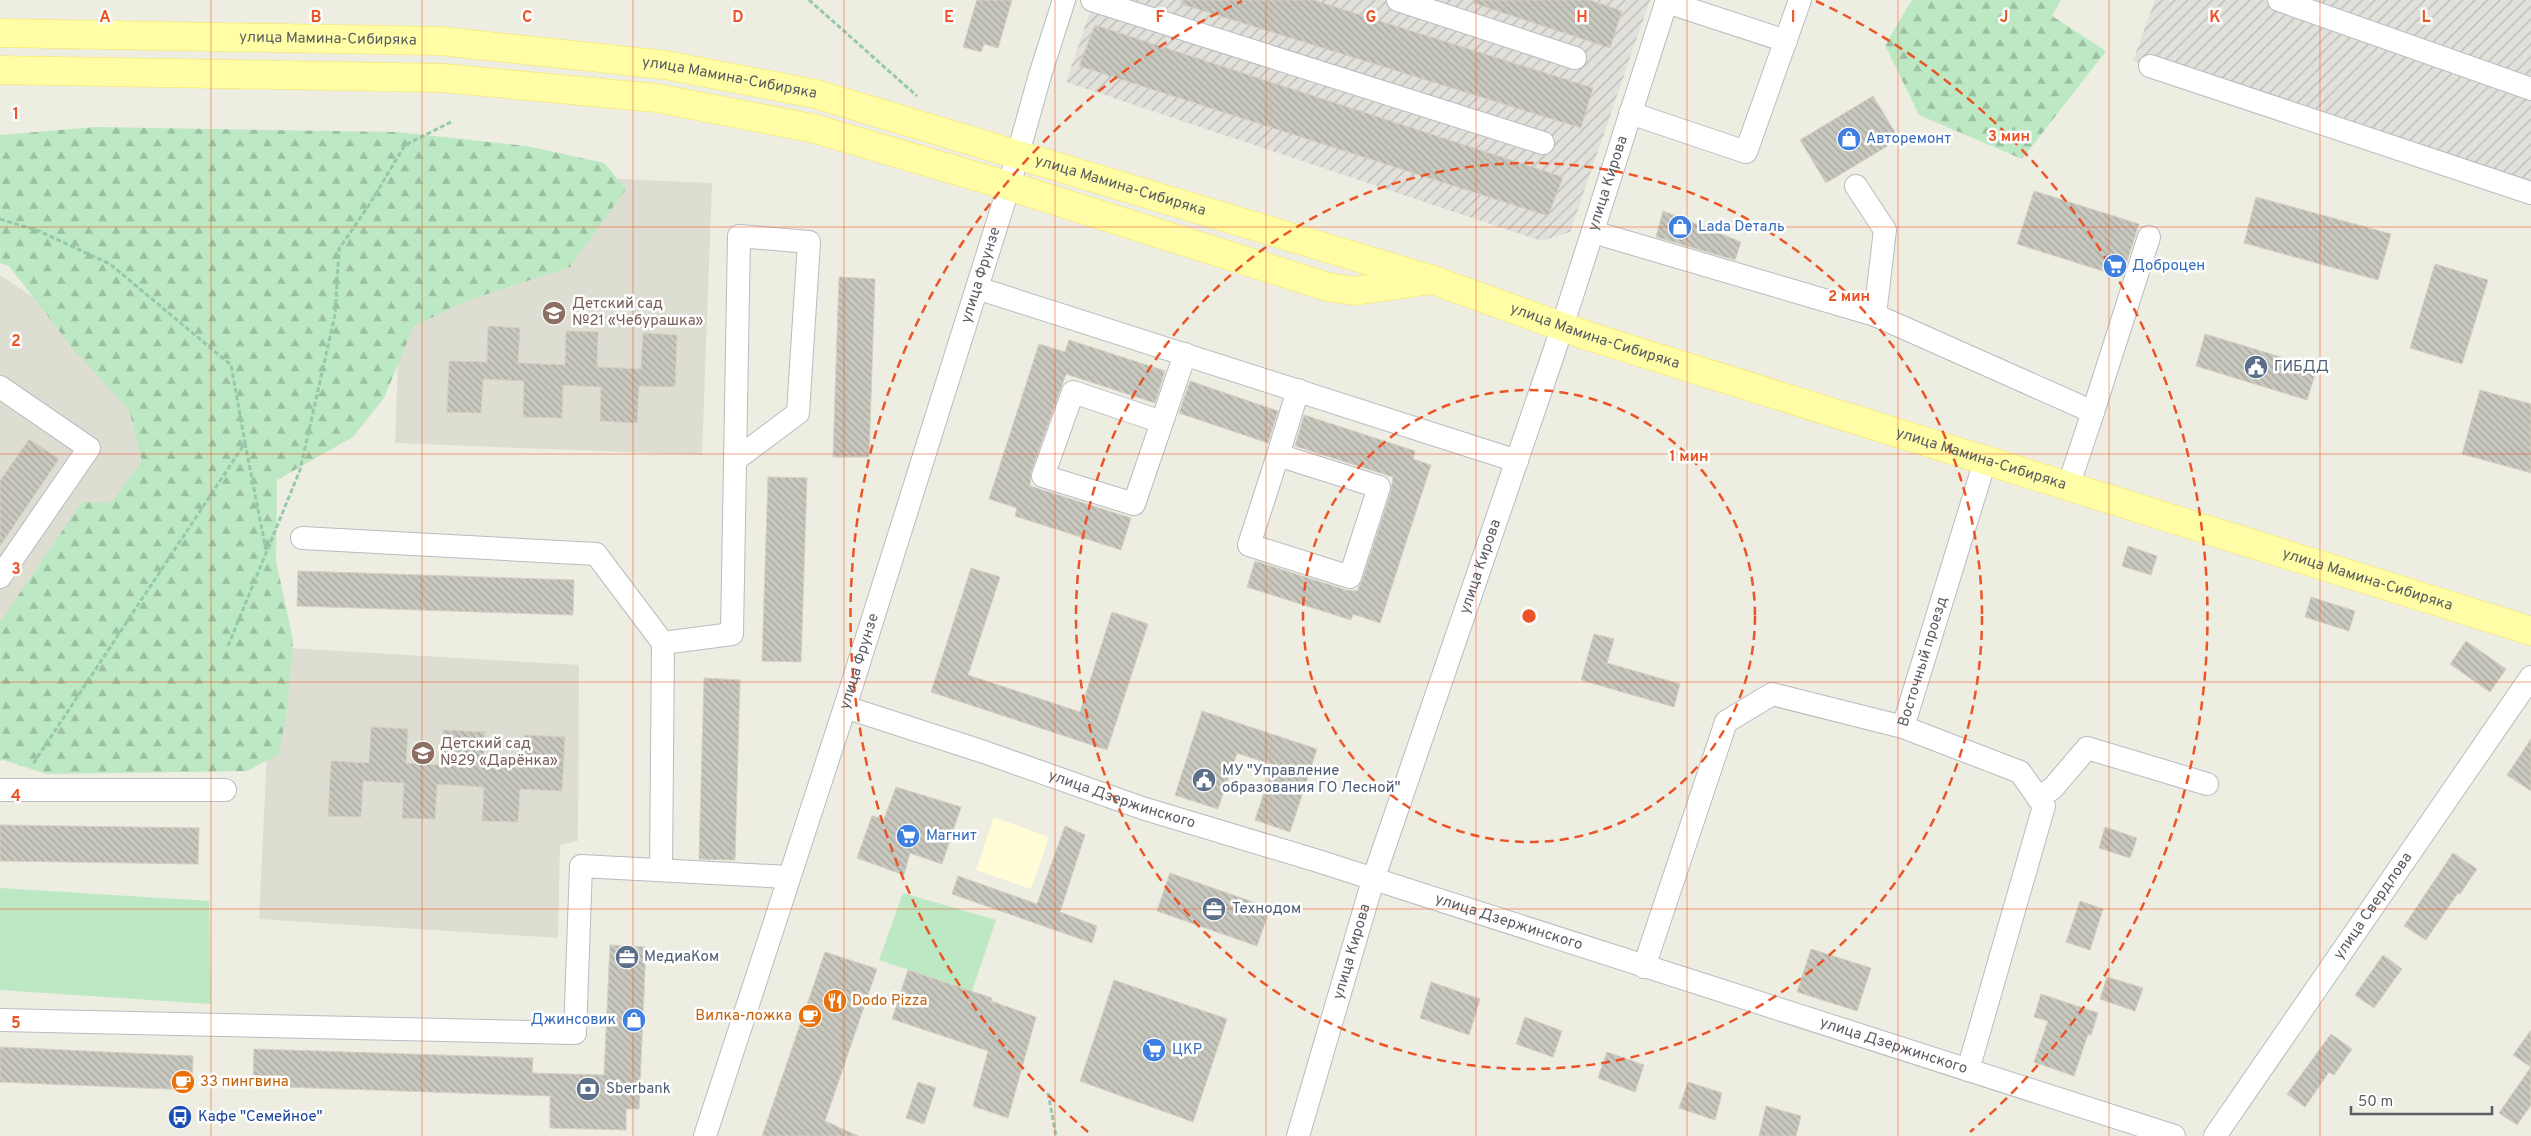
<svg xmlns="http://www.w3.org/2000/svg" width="2531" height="1136" font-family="Overpass,sans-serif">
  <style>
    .commercial { fill: #fffcd6 }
    .industrial { fill: url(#industrial-furrows) }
    .education { fill: #deddd1 }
    .forest { fill: url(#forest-firs) }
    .green { fill: #bce8c3 }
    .building { fill: url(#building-back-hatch); stroke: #d3d0c0 }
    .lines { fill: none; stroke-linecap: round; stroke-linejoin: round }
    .minor-casing { stroke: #babbc2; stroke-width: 24 }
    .major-casing { stroke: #fae54f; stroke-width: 29 }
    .path { stroke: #95c9ab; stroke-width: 3; stroke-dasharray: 5 2.5; stroke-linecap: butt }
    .minor { stroke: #fff; stroke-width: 22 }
    .major { stroke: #fffea6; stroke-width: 28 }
    .grid { fill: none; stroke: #ec5425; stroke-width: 1; stroke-opacity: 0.55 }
    .ring { fill: none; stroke: #ec5425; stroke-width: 2.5; stroke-dasharray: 9 6 }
    .labels { text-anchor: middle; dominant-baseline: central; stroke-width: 5; stroke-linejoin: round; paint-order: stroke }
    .street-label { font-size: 15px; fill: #5a5d64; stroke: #fff }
    .shop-label { font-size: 15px; fill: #366cbe; stroke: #fff; text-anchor: start }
    .education-label { font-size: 15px; fill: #785e54; stroke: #fff; text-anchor: start }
    .service-label { font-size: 15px; fill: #4e5e75; stroke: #fff; text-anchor: start }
    .food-label { font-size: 15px; fill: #c56008; stroke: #fff; text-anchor: start }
    .transit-label { font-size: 15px; fill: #164399; stroke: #fff; text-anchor: start }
    .grid-label { font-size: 16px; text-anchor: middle; font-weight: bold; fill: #ec5425; stroke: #fff; stroke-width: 5; stroke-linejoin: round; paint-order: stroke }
    .centre { fill: #ec5425; stroke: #fff; stroke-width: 2.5 }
    .ring-label { font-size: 15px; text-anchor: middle; font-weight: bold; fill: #ec5425; stroke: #fff; stroke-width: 5; stroke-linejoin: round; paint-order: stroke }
  </style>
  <defs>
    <pattern id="industrial-furrows" width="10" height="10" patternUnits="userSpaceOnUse" patternTransform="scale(1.25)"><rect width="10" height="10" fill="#e2e0da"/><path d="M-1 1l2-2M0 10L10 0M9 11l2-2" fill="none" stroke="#bab9b4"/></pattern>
    <pattern id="forest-firs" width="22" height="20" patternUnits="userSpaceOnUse" patternTransform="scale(1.25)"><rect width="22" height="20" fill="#bce8c3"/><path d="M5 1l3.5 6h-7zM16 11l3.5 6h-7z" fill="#9cbfa2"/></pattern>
    <pattern id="building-back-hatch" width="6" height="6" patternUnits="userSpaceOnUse" patternTransform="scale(1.25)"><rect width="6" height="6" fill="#c9c8bf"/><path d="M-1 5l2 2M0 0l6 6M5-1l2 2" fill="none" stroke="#a6a69f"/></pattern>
  </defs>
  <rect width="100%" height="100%" fill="#eeede2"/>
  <path class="commercial" d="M 994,817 L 1049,837 L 1031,889 L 976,870 Z"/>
  <g class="industrial">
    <path d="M 1094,0 L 1650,0 L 1570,232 L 1541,241 L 1066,82 Z"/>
    <path d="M 2155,0 L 2531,0 L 2531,185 L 2133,61 Z"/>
  </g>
  <g class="education">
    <path d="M 405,170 L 712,183 L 702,455 L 395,443 Z"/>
    <path d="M 0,275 L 233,433 L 20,755 L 0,761 Z"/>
    <path d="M 272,647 L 579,665 L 578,841 L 560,845 L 558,938 L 259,919 Z"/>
  </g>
  <g class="forest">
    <path d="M 1912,0 L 2061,0 L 2052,16 L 2106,51 L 2022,159 L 1919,115 L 1885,45 Z"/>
    <path d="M 95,127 L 397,132 L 527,146 L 604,163 L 626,189 L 570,267 L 466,301 L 414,326 L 384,398 L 353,437 L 277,480 L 276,561 L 293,640 L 287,711 L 279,754 L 247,771 L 47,774 L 0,759 L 0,622 L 82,502 L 111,503 L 142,461 L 129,410 L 74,350 L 9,266 L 0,263 L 0,135 Z"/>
  </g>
  <g class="green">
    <path d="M 0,888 L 209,901 L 211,1004 L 0,990 Z"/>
    <path d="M 903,893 L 996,920 L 972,991 L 879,960 Z"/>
  </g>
  <g class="building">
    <path d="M 977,0 L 1012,0 L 998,48 L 984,44 L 981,52 L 963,47 Z"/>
    <path d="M 1182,0 L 1313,0 L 1593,88 L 1581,128 L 1181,4 Z"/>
    <path d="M 1474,0 L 1589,0 L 1622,11 L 1610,48 L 1473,3 Z"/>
    <path d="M 1095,25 L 1563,177 L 1548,216 L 1079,66 Z"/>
    <path d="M 1873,96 L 1899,139 L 1826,183 L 1800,140 Z"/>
    <path d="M 2034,191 L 2139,224 L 2122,277 L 2017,244 Z"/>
    <path d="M 2256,197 L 2391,234 L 2378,280 L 2244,243 Z"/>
    <path d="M 1663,211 L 1741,242 L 1735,260 L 1656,237 Z"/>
    <path d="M 2435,264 L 2488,280 L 2462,364 L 2410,348 Z"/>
    <path d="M 839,277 L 875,279 L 869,457 L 833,457 Z"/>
    <path d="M 488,326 L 520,328 L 518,363 L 565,365 L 566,331 L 598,332 L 597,367 L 641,369 L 643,333 L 677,335 L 675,387 L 639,386 L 637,423 L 600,421 L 601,387 L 563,385 L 562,418 L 523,417 L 524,381 L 483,379 L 481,413 L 447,412 L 449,361 L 487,362 Z"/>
    <path d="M 2205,334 L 2317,368 L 2307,400 L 2196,366 Z"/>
    <path d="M 1069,340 L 1165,371 L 1155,403 L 1066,374 L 1031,472 L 1030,486 L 1131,518 L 1121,550 L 1015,516 L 1017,508 L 989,499 L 1039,344 L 1065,352 Z"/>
    <path d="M 1190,381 L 1278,411 L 1268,443 L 1179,413 Z"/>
    <path d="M 2480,390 L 2531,404 L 2531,473 L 2462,454 Z"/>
    <path d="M 1304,415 L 1415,451 L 1413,459 L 1431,465 L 1380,623 L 1353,614 L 1351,620 L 1247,587 L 1255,561 L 1346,590 L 1357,591 L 1362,581 L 1391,491 L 1393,477 L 1295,446 Z"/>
    <path d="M 29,439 L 59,459 L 0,546 L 0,481 Z"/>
    <path d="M 768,477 L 807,478 L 801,662 L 762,661 Z"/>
    <path d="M 2128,546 L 2157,556 L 2151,575 L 2122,566 Z"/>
    <path d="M 971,568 L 1000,577 L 968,675 L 1080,712 L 1112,612 L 1148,624 L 1107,750 L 931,692 Z"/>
    <path d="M 298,571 L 574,580 L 573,615 L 297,606 Z"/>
    <path d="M 2311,597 L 2355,611 L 2349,631 L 2305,617 Z"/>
    <path d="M 1594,634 L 1614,639 L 1607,663 L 1680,684 L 1674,707 L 1581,680 Z"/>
    <path d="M 2466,641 L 2506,669 L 2490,692 L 2450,664 Z"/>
    <path d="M 704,678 L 740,680 L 735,860 L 699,859 Z"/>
    <path d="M 1202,711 L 1317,749 L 1290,832 L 1255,820 L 1273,765 L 1237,753 L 1218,809 L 1175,795 Z"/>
    <path d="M 371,727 L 408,729 L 406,763 L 441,765 L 443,730 L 485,732 L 483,766 L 522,768 L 524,735 L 565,737 L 562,791 L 520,789 L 518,822 L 482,821 L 484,787 L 437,784 L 435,819 L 402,818 L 404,783 L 363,781 L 361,817 L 328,816 L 331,761 L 369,763 Z"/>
    <path d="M 2531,739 L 2531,791 L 2507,775 Z"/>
    <path d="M 896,787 L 961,807 L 942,864 L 910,853 L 904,875 L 857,858 L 872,816 L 884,819 Z"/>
    <path d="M 0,825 L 199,828 L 198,864 L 0,861 Z"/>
    <path d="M 1065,826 L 1085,835 L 1060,912 L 1097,926 L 1092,943 L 952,894 L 958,876 L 1037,904 Z"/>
    <path d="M 2105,827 L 2137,838 L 2130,858 L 2099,848 Z"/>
    <path d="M 2453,853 L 2477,869 L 2460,894 L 2458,893 L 2426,940 L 2404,926 Z"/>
    <path d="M 1170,873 L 1270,908 L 1257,946 L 1157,911 Z"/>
    <path d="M 2080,901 L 2103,909 L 2090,950 L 2066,942 Z"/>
    <path d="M 610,945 L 646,947 L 639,1109 L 626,1109 L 626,1130 L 550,1128 L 550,1096 L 253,1086 L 254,1049 L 533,1058 L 532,1073 L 604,1075 Z"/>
    <path d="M 1811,949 L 1871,968 L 1857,1011 L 1797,992 Z"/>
    <path d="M 825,952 L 877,969 L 825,1121 L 858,1136 L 762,1136 Z"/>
    <path d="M 2383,955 L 2402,969 L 2374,1008 L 2355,995 Z"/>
    <path d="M 908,970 L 992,998 L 991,1001 L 1036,1017 L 1008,1118 L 973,1106 L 988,1051 L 892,1019 Z"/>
    <path d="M 2107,977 L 2143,988 L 2135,1011 L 2100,999 Z"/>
    <path d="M 1114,980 L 1227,1019 L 1193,1122 L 1080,1081 Z"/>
    <path d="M 1431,982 L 1480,999 L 1469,1035 L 1420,1018 Z"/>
    <path d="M 2041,994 L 2098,1013 L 2091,1035 L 2088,1034 L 2074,1076 L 2034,1062 L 2048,1021 L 2034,1017 Z"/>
    <path d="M 1525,1017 L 1562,1031 L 1553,1057 L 1516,1044 Z"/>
    <path d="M 2531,1030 L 2531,1105 L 2517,1125 L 2499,1113 L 2531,1067 L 2513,1055 Z"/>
    <path d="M 2331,1034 L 2352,1049 L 2334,1075 L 2329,1072 L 2305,1107 L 2287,1094 Z"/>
    <path d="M 0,1047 L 193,1056 L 192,1090 L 0,1082 Z"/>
    <path d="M 1607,1052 L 1644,1065 L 1635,1092 L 1598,1078 Z"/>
    <path d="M 918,1082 L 936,1088 L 924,1124 L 906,1118 Z"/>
    <path d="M 1688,1082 L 1722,1093 L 1715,1120 L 1679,1108 Z"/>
    <path d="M 1766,1106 L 1801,1116 L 1796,1136 L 1759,1136 Z"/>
  </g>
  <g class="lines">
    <g class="minor-casing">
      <g id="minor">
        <path d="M 1092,0 L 1543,143"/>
        <path d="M 1398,0 L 1575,58"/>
        <path d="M 2279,0 L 2531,89"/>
        <path d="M 1667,2 L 1786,41"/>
        <path d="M 2150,66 L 2531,193"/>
        <path d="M 1630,113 L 1746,152 L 1800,0"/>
        <path d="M 1856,186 L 1885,230 L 1875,315"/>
        <path d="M 1593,232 L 1875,315 L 2093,412 L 2068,487"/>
        <path d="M 977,288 L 1517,461"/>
        <path d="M 0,387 L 89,448 L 0,577"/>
        <path d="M 2093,412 L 2149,237"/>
        <path d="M 1162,422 L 1134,504 L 1043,476 L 1073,392 L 1162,422 L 1185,354"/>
        <path d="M 1278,455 L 1249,545 L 1350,577 L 1379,487 L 1278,455 L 1298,390"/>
        <path d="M 302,538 L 596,554 L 663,643"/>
        <path id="s1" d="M 845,707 L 984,752 L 1142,808 L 1318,861 L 2174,1136"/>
        <path d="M 0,790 L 225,790"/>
        <path d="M 2038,798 L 2053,788 L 2087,748 L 2207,784"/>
        <path d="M 661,870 L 663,643 L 732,634 L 739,236 L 809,242 L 798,413 L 735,460"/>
        <path d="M 1644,967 L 1726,722 L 1772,694 L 1903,727"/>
        <path d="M 0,1020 L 575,1033 L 581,866 L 788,877"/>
        <path id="s2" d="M 1968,1070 L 2044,806 L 2020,772 L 1903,727 L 1985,461"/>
        <path id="s3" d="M 705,1136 L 845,707 L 1009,186 L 1040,75 L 1064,0"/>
        <path id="s4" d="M 1298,1136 L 1373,880 L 1554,352 L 1667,0"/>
        <path id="s5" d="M 2215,1136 L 2531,677"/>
      </g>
    </g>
    <g class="major-casing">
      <g id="major">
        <path id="s6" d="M 0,33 L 441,41 L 665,65 L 816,94 L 1433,280 L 1588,336 L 2531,631"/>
        <path d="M 0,70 L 443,78 L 656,98 L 812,128 L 1009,186 L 1328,287 L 1355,291 L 1424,281"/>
      </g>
    </g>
    <g class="path">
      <path d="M 809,0 L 917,96"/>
      <path d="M 0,219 L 39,231 L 110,264 L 231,365 L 245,443 L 33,764"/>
      <path d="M 245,443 L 266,550"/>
      <path d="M 228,646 L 300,470 L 335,315 L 339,249 L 369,205 L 405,145 L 451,122"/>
      <path d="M 1048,1093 L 1056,1136"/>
    </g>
    <use href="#minor" class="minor"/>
    <use href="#major" class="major"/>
  </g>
  <path class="grid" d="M 211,0 L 211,1136M 422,0 L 422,1136M 633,0 L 633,1136M 844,0 L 844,1136M 1055,0 L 1055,1136M 1266,0 L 1266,1136M 1476,0 L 1476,1136M 1687,0 L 1687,1136M 1898,0 L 1898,1136M 2109,0 L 2109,1136M 2320,0 L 2320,1136M 0,227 L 2531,227M 0,454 L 2531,454M 0,682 L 2531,682M 0,909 L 2531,909"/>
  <g class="ring">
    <circle cx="1529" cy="616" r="226"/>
    <circle cx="1529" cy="616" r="453"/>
    <path d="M1088 1132A679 679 0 0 1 1242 1M1816 1A679 679 0 0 1 1970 1132"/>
  </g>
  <defs>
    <g id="shop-disc" transform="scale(1.25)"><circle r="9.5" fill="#3f7fe0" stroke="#fff"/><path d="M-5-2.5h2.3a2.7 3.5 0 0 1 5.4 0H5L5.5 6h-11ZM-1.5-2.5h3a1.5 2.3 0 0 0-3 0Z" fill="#fff"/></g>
    <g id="supermarket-disc" transform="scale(1.25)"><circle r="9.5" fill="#3f7fe0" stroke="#fff"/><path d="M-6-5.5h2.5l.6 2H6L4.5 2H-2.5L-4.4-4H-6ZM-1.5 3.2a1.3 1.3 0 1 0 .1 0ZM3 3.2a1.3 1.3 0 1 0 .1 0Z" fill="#fff"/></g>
    <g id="school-disc" transform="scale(1.25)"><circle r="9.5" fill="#8d6e63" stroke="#fff"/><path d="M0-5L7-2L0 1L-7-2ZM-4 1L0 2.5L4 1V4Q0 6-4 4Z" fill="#fff"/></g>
    <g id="civic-disc" transform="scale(1.25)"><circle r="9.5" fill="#5c6f8a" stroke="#fff"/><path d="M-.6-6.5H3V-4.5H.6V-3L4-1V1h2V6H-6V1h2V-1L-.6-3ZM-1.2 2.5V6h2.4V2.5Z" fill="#fff"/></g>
    <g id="office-disc" transform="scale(1.25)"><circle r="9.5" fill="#5c6f8a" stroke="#fff"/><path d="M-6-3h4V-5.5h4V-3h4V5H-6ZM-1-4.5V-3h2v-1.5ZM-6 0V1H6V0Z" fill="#fff"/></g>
    <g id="restaurant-disc" transform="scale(1.25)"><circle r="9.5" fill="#e8710a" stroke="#fff"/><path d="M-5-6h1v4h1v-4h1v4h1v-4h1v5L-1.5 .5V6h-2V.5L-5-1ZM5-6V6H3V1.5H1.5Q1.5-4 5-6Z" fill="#fff"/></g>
    <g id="cafe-disc" transform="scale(1.25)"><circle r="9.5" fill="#e8710a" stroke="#fff"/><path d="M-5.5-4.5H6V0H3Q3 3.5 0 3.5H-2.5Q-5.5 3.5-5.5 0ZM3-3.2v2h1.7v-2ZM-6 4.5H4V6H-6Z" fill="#fff"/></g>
    <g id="bank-disc" transform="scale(1.25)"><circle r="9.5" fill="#5c6f8a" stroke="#fff"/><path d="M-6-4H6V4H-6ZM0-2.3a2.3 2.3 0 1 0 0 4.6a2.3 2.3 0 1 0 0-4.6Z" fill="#fff"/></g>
    <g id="bus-disc" transform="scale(1.25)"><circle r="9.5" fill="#1a4fb4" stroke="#fff"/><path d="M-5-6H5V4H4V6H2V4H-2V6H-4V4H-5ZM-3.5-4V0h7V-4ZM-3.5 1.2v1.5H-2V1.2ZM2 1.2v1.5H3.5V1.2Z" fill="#fff"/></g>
  </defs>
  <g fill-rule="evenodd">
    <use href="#shop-disc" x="1849" y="139"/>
    <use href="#shop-disc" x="1680" y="227"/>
    <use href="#supermarket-disc" x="2115" y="266"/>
    <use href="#school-disc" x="554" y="313"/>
    <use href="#civic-disc" x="2256" y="367"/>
    <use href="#school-disc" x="423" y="753"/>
    <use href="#civic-disc" x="1204" y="780"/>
    <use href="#supermarket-disc" x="908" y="836"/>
    <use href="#office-disc" x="1214" y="909"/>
    <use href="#office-disc" x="627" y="957"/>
    <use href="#restaurant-disc" x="835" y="1001"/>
    <use href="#cafe-disc" x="810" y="1016"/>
    <use href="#shop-disc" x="634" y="1020"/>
    <use href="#supermarket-disc" x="1154" y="1050"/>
    <use href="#cafe-disc" x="183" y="1082"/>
    <use href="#bank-disc" x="588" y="1089"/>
    <use href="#bus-disc" x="180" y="1117"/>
  </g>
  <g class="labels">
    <g class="street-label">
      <text stroke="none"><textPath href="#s6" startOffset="328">улица Мамина-Сибиряка</textPath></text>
      <text stroke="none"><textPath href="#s6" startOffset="732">улица Мамина-Сибиряка</textPath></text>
      <text stroke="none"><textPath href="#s4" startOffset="1002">улица Кирова</textPath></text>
      <text stroke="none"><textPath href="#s6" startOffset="1138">улица Мамина-Сибиряка</textPath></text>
      <text stroke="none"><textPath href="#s3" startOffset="904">улица Фрунзе</textPath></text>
      <text stroke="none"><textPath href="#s6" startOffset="1636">улица Мамина-Сибиряка</textPath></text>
      <text stroke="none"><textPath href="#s6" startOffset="2041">улица Мамина-Сибиряка</textPath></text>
      <text stroke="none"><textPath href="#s4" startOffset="598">улица Кирова</textPath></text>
      <text stroke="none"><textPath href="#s6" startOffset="2446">улица Мамина-Сибиряка</textPath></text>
      <text stroke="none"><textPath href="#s2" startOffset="510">Восточный проезд</textPath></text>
      <text stroke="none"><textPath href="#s3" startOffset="499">улица Фрунзе</textPath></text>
      <text stroke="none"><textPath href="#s1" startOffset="292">улица Дзержинского</textPath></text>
      <text stroke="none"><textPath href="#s5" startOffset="279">улица Свердлова</textPath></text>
      <text stroke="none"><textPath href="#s1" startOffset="698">улица Дзержинского</textPath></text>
      <text stroke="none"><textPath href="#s4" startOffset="192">улица Кирова</textPath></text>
      <text stroke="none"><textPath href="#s1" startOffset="1102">улица Дзержинского</textPath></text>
    </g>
    <g class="shop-label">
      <text x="1866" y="139">Авторемонт</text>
      <text x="1698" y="227">Lada Dеталь</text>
      <text x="2132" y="266">Доброцен</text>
      <text x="926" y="836">Магнит</text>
      <text x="616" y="1020" text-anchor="end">Джинсовик</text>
      <text x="1172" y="1050">ЦКР</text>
    </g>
    <g class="education-label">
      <text x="572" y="304">Детский сад<tspan x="572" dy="17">№21 «Чебурашка»</tspan></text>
      <text x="440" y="744">Детский сад<tspan x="440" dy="17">№29 «Дарёнка»</tspan></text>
    </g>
    <g class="service-label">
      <text x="2274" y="367">ГИБДД</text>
      <text x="1222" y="771">МУ "Управление<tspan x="1222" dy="17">образования ГО Лесной"</tspan></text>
      <text x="1232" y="909">Технодом</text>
      <text x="644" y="957">МедиаКом</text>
      <text x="606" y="1089">Sberbank</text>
    </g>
    <g class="food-label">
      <text x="852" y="1001">Dodo Pizza</text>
      <text x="792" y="1016" text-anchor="end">Вилка-ложка</text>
      <text x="200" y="1082">33 пингвина</text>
    </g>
    <g class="transit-label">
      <text x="198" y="1117">Кафе "Семейное"</text>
    </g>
  </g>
  <g class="grid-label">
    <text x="105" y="22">A</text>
    <text x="316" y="22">B</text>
    <text x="527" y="22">C</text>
    <text x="738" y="22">D</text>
    <text x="949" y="22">E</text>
    <text x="1160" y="22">F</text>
    <text x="1371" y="22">G</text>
    <text x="1582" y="22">H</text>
    <text x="1793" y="22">I</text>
    <text x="2004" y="22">J</text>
    <text x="2215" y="22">K</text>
    <text x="2426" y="22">L</text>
    <text x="16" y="119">1</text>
    <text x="16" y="346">2</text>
    <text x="16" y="574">3</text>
    <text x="16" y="801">4</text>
    <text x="16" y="1028">5</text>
  </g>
  <circle cx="1529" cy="616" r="8" class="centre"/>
  <g class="ring-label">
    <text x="2009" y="141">3 мин</text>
    <text x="1849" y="301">2 мин</text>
    <text x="1689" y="461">1 мин</text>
  </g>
  <path d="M2351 1106v8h141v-8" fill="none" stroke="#5a5d64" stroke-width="2.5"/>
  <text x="2358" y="1106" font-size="15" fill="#5a5d64" stroke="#ffffff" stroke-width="4" paint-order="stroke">50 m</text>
</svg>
